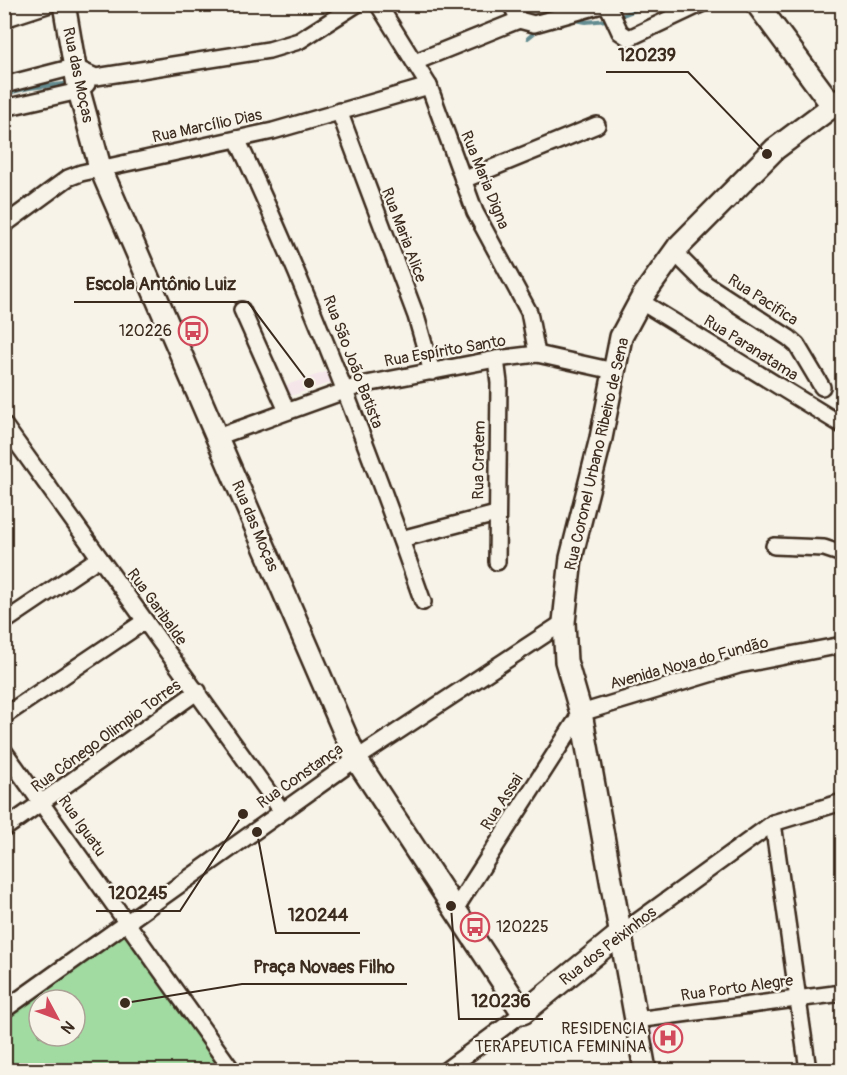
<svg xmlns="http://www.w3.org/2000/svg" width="847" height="1075" font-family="Pangolin,sans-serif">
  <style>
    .built { fill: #f5e6ea }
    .green { fill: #a1dba1; stroke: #6e8260; stroke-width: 1.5; fill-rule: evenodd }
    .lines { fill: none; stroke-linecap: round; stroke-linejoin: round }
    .stream { stroke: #648c91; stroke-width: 4 }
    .street-casing { stroke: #3b2a1e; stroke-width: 20 }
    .secondary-casing { stroke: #3b2a1e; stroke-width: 26 }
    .street { stroke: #f7f3e8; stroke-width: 15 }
    .secondary { stroke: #f7f3e8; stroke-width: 21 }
    .labels { text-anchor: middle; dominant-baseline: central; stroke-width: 4.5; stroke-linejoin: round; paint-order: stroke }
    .street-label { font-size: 16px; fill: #3b2a1e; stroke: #f7f3e8 }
    .poi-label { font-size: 16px; fill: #3b2a1e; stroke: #f7f3e8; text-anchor: end }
    .leader { fill: none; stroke: #3b2a1e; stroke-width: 2 }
    .callout-dot { fill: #3b2a1e; stroke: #f7f3e8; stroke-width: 2 }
    .callout-label { font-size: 18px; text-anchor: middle; font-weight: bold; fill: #3b2a1e; stroke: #f7f3e8; stroke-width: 4.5; stroke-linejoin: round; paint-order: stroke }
  </style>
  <rect width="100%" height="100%" fill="#f7f3e8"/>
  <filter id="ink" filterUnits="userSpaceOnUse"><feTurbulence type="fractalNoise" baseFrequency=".0167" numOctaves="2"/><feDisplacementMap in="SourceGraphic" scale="12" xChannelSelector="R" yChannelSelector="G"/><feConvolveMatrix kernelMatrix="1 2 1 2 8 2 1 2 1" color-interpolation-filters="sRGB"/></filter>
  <g filter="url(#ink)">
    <g class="built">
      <path d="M 329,371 L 332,382 L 290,396 L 286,385 Z"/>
      <path d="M 683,1021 L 687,1044 L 652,1050 L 649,1031 L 652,1027 Z"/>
    </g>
    <path class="green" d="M 122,934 L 129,937 L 218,1064 L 208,1070 L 5,1070 L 4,1016 ZM 39,1000 L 75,1000 L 75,1036 L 39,1036 Z"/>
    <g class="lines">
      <g class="stream">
        <path d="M 618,17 L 651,4"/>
        <path d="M 575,20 L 586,22 L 608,20"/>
        <path d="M 528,38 L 539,29"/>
        <path d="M 4,94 L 29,88 L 72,83"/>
      </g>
      <g class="street-casing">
        <g id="street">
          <path d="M 378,4 L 429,86 L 475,212 L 529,312 L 537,354"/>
          <path d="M 511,4 L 519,20"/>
          <path d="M 607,4 L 620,32 L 629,38 L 701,4"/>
          <path d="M 4,19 L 50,4"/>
          <path d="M 519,20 L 534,24 L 605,4"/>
          <path d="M 415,62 L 519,20"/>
          <path d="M 4,85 L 74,67 L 96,77 L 269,50 L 299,41 L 357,4"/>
          <path d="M 4,108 L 79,91 L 87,84"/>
          <path d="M 339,111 L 416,316 L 432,372"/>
          <path d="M 237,139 C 308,290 368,445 423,602"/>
          <path d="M 463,180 L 597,125"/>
          <path d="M 4,225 L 68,178 L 81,173 L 273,131 L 429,86"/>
          <path d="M 674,252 L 706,284 L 789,338 L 797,345 L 822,387"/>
          <path d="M 640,301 L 842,425"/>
          <path d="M 242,310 L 287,411"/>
          <path d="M 496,359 L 499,383 L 497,562"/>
          <path d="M 4,425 L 282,811"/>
          <path d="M 217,437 L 361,385 L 496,359 L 537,354 L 614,371"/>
          <path d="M 401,539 L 496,514"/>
          <path d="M 774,546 L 824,548 L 842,554"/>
          <path d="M 4,622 L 99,558"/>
          <path d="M 4,716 L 145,621"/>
          <path d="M 4,751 L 232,1070"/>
          <path d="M 773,823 L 808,1070"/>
          <path d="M 4,829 L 198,691"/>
          <path d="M 454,911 L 581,713 L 739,665 L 842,645"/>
          <path d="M 620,934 L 773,823 L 842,802"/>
          <path d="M 4,1010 L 356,759 L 564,622"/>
          <path d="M 636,1020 L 842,993"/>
          <path d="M 446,1070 L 523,1013"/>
        </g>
      </g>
      <g class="secondary-casing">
        <g id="secondary">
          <path d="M 64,4 L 79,91 L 100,167 L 356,759 L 523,1013 L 620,934"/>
          <path d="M 757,4 L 832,105"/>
          <path d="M 645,1070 L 581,713 L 566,661 L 564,622 L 571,558 L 601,438 L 621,337 L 643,296 L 678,247 L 775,149 L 842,99"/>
        </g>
      </g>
      <use href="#street" class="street"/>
      <use href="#secondary" class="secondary"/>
    </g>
  </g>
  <defs>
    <g id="bus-ring" transform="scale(1.5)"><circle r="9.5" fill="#f7f3e8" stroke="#d1495b" stroke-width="1.5"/><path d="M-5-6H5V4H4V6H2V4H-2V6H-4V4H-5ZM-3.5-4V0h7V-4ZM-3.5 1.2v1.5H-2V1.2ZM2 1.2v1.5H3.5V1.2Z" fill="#d1495b"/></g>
    <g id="hospital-ring" transform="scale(1.5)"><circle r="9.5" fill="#f7f3e8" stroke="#d1495b" stroke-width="1.5"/><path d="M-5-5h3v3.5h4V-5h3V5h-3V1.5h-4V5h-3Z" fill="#d1495b"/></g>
  </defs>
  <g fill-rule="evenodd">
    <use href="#bus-ring" x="193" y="331"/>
    <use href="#bus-ring" x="475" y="927"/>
    <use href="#hospital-ring" x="668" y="1038"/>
  </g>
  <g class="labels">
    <g class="street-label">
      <text transform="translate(78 75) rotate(78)">Rua das Moças</text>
      <text transform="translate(207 126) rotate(-12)">Rua Marcílio Dias</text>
      <text transform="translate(485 180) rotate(68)">Rua Maria Digna</text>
      <text transform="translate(404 235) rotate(69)">Rua Maria Alice</text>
      <text transform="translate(763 300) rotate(33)">Rua Pacifica</text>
      <text transform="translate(751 348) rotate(32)">Rua Paranatama</text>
      <text transform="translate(445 351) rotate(-10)">Rua Espírito Santo</text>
      <text transform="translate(353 362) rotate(69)">Rua São João Batista</text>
      <text transform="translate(597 454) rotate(-77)">Rua Coronel Urbano Ribeiro de Sena</text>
      <text transform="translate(479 460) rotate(-89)">Rua Cratem</text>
      <text transform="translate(255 526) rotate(67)">Rua das Moças</text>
      <text transform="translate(157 607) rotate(54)">Rua Garibalde</text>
      <text transform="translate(689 663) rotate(-15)">Avenida Nova do Fundão</text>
      <text transform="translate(106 736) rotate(-36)">Rua Cônego Olimpio Torres</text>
      <text transform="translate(300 776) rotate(-35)">Rua Constança</text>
      <text transform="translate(502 802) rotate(-57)">Rua Assai</text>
      <text transform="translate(82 826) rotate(55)">Rua Iguatu</text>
      <text transform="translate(608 946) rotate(-38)">Rua dos Peixinhos</text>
      <text transform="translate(737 988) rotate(-8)">Rua Porto Alegre</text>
    </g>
    <g class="poi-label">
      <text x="172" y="331">120226</text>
      <text x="496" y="927" text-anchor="start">120225</text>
      <text x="647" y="1029">RESIDENCIA<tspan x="647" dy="18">TERAPEUTICA FEMININA</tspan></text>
    </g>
  </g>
  <path class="leader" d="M767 154L688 72H606M309 383L248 302H74M243 814L180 911H96M257 832L276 933H360M125 1003L242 984H407M451 906L459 1019H543"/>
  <g class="callout-dot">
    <circle cx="767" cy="154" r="6"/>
    <circle cx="309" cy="383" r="6"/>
    <circle cx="243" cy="814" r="6"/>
    <circle cx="257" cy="832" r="6"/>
    <circle cx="125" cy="1003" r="6"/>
    <circle cx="451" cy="906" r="6"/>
  </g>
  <g class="callout-label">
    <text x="647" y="61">120239</text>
    <text x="161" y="290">Escola Antônio Luiz</text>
    <text x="138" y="899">120245</text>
    <text x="318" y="921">120244</text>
    <text x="324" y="973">Praça Novaes Filho</text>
    <text x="501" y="1007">120236</text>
  </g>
  <rect width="847" height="1075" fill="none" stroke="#f7f3e8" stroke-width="24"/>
  <rect x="12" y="12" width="823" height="1051" fill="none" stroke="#3b2a1e" stroke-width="2" filter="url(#ink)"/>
  <g transform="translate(57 1018) rotate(131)"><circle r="28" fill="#f7f3e8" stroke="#aca397" stroke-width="1.5"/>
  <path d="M0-4.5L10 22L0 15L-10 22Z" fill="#d1495b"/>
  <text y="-9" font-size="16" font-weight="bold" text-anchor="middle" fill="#3b2a1e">N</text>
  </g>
</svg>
